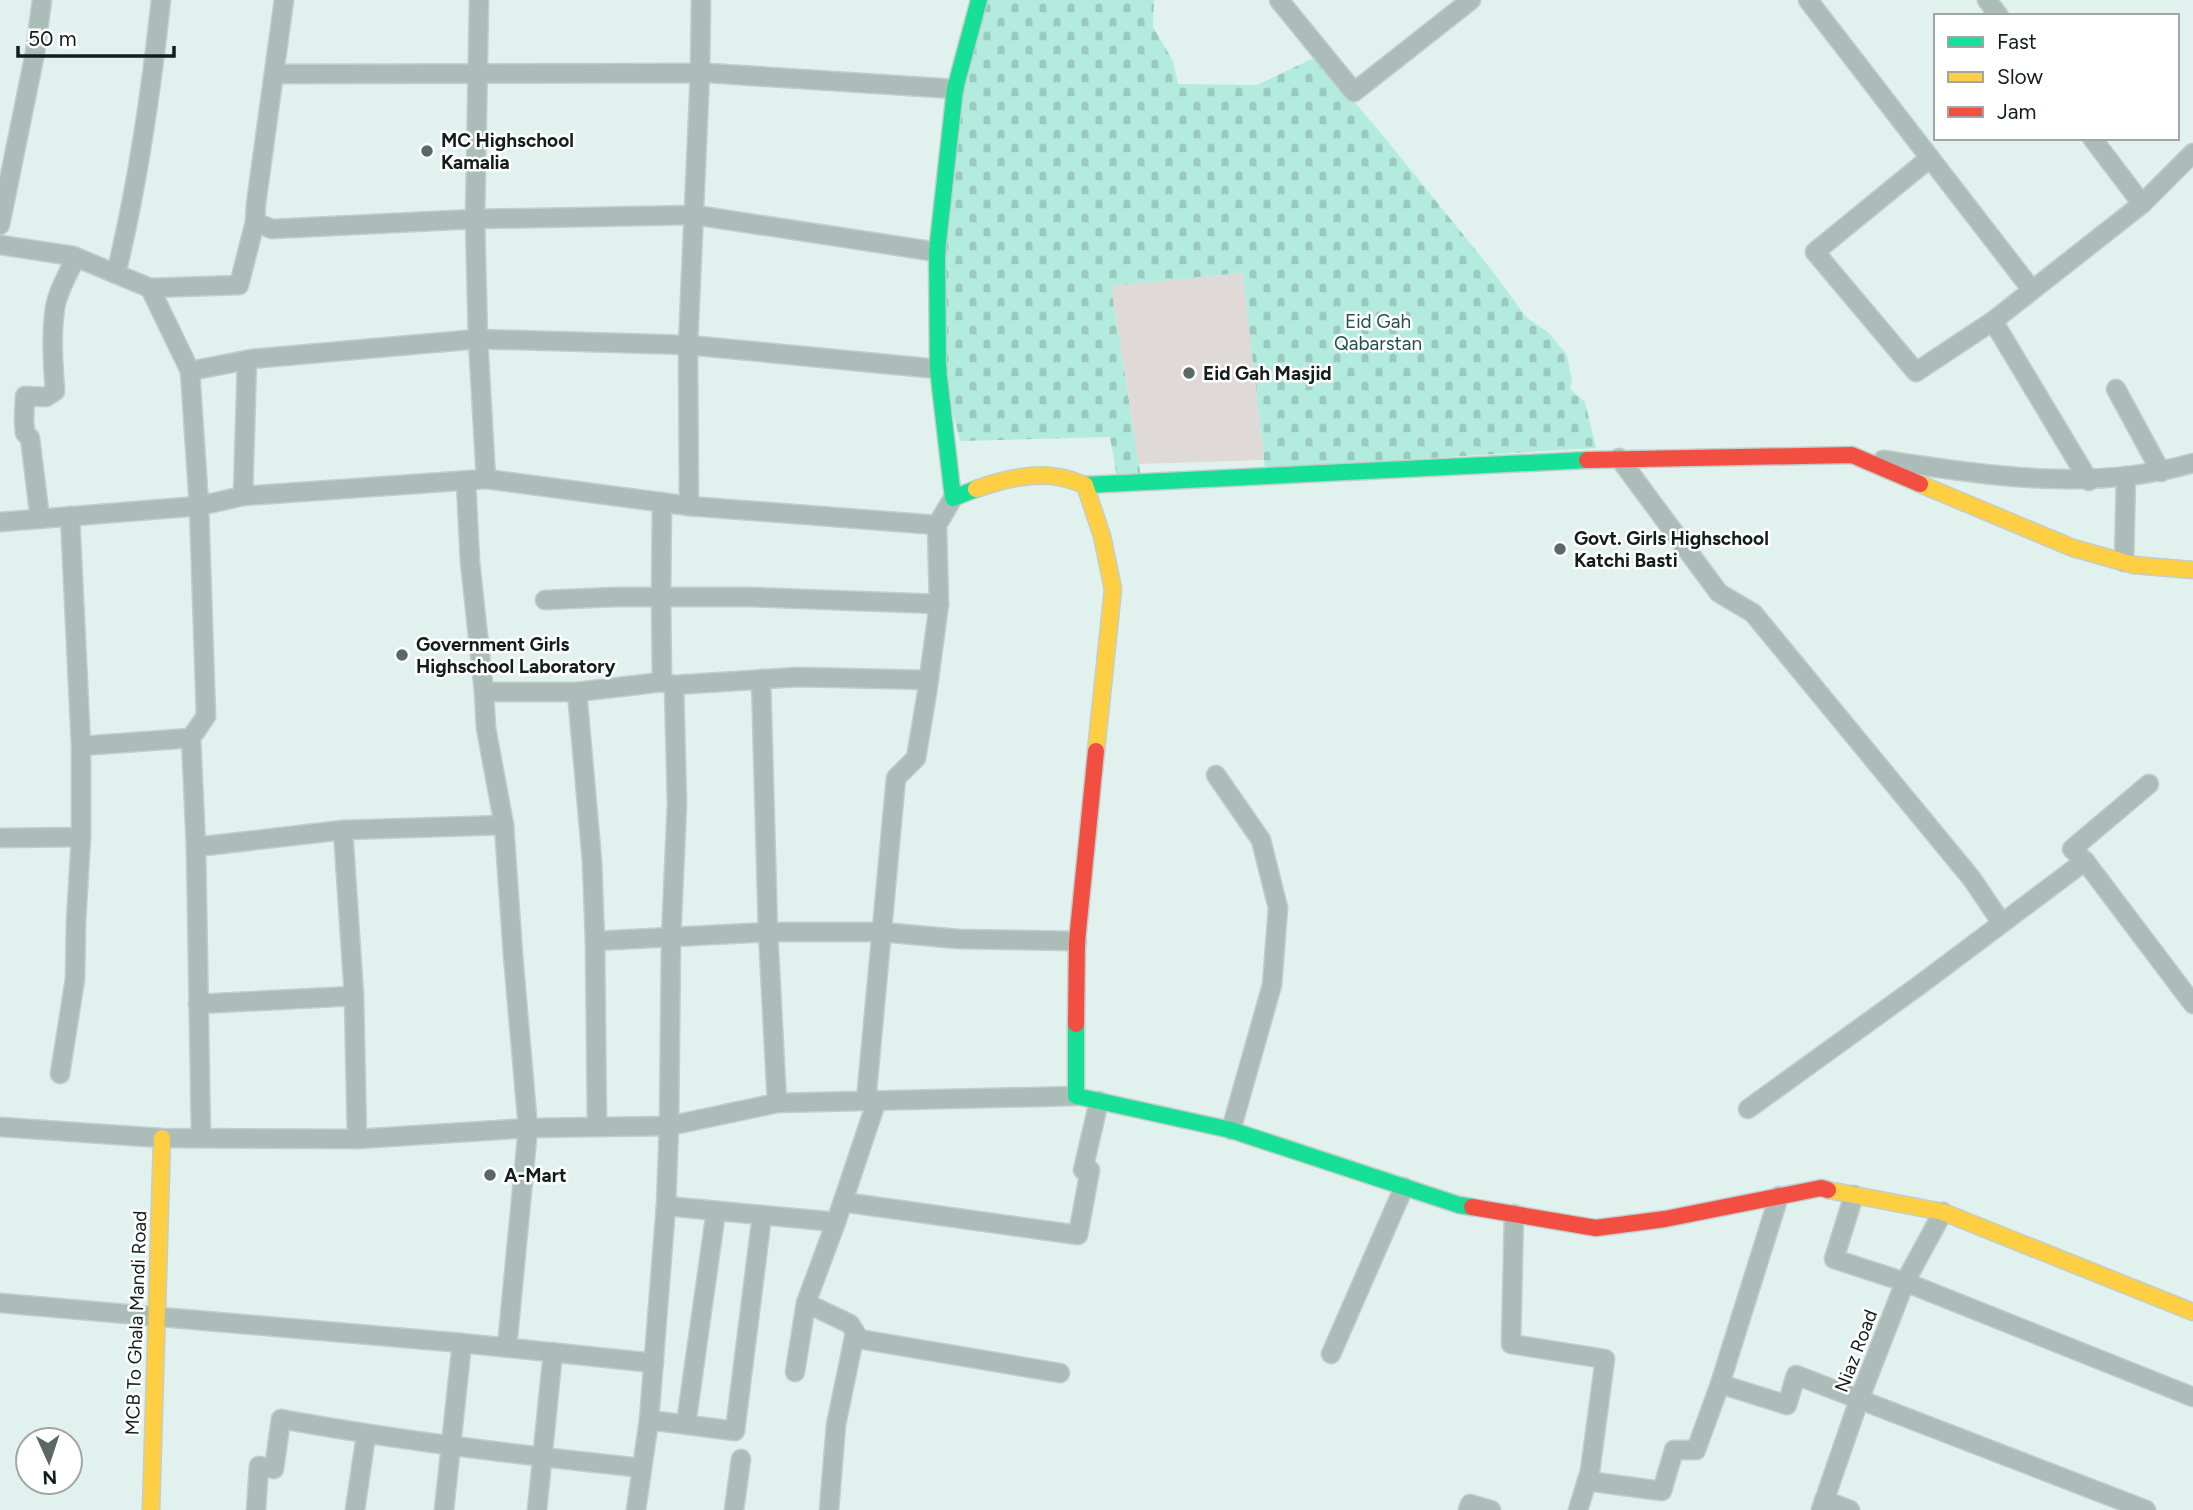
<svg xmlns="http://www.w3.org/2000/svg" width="2193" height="1510" font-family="Figtree,sans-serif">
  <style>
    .cemetery { fill: url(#cemetery-stones) }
    .building { fill: #dfd9d7 }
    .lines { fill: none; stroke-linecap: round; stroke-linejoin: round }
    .street-casing { stroke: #c2cecb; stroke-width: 21 }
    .fast-casing { stroke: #c2cecb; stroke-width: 19 }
    .slow-casing { stroke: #c2cecb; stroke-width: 19 }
    .jam-casing { stroke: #c2cecb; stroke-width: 19 }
    .street { stroke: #acbcb8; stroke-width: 18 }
    .fast { stroke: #16e098; stroke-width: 16 }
    .slow { stroke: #ffcf43; stroke-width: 16 }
    .jam { stroke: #f24e42; stroke-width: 16 }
    .poi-dot { fill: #5b6865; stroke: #fff; stroke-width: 2.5 }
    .labels { text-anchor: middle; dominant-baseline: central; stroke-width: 5; stroke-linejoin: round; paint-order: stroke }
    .poi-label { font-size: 19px; font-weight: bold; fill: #131e1b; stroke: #fff; text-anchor: start }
    .park-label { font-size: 19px; fill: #235248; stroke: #fff }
    .street-label { font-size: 19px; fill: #131e1b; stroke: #fff }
  </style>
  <defs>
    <pattern id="cemetery-stones" width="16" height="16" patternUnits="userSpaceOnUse" patternTransform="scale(1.75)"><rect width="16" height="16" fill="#b3ebdf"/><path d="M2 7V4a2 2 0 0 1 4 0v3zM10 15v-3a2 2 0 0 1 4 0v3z" fill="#99c9bf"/></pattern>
  </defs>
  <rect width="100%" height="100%" fill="#e1f2ee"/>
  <path class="cemetery" d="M 985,0 L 1154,0 L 1153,27 L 1173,61 L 1178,84 L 1257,85 L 1316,57 L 1385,138 L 1494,273 L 1526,317 L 1549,333 L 1567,355 L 1572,381 L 1570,389 L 1585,402 L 1596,448 L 1265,468 L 1242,273 L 1111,286 L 1141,477 L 1117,478 L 1110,437 L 960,441 L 943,371 L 945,238 L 962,91 Z"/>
  <path class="building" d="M 1243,273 L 1264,460 L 1139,464 L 1111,286 Z"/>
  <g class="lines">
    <g class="street-casing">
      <g id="street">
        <path d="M 284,0 L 256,204 L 255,222 L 272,229 L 475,219 L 695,215 L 937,252"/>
        <path d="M 479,0 L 475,219 L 478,339 L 486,479"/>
        <path d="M 1279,0 L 1354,92 L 1471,0"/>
        <path d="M 1808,0 L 2032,290"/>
        <path d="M 1987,0 L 1999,16"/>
        <path d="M 274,74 L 708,73 L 955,89"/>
        <path d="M 2092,138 L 2142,204"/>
        <path d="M 1930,158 L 1815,252 L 1916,372 L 1993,321 L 2142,204 L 2193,153"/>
        <path d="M 0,225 L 35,53 L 42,0"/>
        <path d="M 0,245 L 73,256 L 150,288 L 239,285 L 255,222"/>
        <path d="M 116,274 C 138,184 151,93 161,0"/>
        <path d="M 150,288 L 190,371 L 199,506 L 206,716 L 191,738 L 196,847 L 201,1138"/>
        <path d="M 1993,321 L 2089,481"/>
        <path d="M 190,371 L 252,359 L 478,339 L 688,345 L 938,369"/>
        <path d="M 2116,389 L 2161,472"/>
        <path d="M 1619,458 L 1719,593 L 1753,613 L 1972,879 L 2001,922"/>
        <path d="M 1883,460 C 1988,475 2089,493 2193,463"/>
        <path d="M 466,482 L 470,562 L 484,692 L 486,728 L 504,825 L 513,955 L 528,1128 L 507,1347"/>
        <path d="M 243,496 L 247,360"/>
        <path d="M 662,502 L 661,598 L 662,682"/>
        <path d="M 689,506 L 688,345 L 700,73 L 701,0"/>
        <path d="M 70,516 L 81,746 L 191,738"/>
        <path d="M 40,519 L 30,438 L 25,433 L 24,420 L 25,396 L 46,397 L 55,391 C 53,364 51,335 55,308 C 58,291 68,273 76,258"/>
        <path d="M 0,522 L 199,506 L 243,496 L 486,479 L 689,506 L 937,525"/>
        <path d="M 2124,562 L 2126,476"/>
        <path d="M 545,600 L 615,597 L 751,597 L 939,604"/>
        <path d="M 761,679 L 768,932 L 777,1103"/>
        <path d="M 484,692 L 577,692 L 662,682 L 674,685 L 798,677 L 929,680"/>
        <path d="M 577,692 L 592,861 L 595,941 L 597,1126"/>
        <path d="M 1216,775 L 1261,840 L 1278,908 L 1272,985 L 1231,1130"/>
        <path d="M 343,830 L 354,996 L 357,1139"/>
        <path d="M 0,838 L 81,837 L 81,746"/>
        <path d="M 196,847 L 343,830 L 504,825"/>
        <path d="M 2085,861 L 2193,1004"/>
        <path d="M 595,941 L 768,932 L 882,932 L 958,939 L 1077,941"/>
        <path d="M 198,1004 L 354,996"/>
        <path d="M 60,1074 L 75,979 L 76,922 L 81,837"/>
        <path d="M 866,1101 L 896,778 L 916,758 L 927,693 L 939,604 L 937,525 L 953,498"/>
        <path d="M 1748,1109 L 1921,984 L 2085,861 L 2072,849 L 2149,784"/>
        <path d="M 0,1127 L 162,1138 L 357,1139 L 528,1128 L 669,1126 L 777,1103 L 1076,1096"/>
        <path d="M 1854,1195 L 1834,1259 L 1905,1282 L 2193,1397"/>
        <path d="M 843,1202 L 1078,1235 L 1090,1170 L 1083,1170 L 1099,1101"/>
        <path d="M 666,1206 L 836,1222 L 877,1100"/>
        <path d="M 1514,1214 L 1511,1344 L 1605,1359 L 1590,1471 L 1578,1510"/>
        <path d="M 836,1222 L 806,1303 L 850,1324 L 859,1339 L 1060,1373"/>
        <path d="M 0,1303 L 462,1343 L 654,1363"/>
        <path d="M 1331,1354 L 1404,1187"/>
        <path d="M 795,1372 L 806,1303"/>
        <path d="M 1720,1384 L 1787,1405 L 1796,1375 L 2146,1510"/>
        <path d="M 649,1420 L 735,1431 L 762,1215"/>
        <path d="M 686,1424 L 716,1211"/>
        <path d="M 1587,1481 L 1662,1491 L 1674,1450 L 1696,1450 L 1720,1384 L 1779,1196"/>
        <path d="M 1824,1500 L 1850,1510"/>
        <path d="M 256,1510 L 259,1466 L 274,1469 L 281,1419 C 401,1441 521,1455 642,1468"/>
        <path d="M 355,1510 L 366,1435"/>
        <path d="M 444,1510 L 462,1343"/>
        <path d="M 537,1510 L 553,1352"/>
        <path d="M 636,1510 L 649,1420 L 666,1206 L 669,1126 L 671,939 L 677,804 L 674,685"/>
        <path d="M 734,1510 L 741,1459"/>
        <path d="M 829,1510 L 836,1425 L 855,1333"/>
        <path d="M 1468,1510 L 1470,1504 L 1491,1510"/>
        <path d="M 1821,1510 L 1859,1400 L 1905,1282 L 1943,1212"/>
      </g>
    </g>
    <g class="fast-casing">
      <g id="fast">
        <path d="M 1085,485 L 1587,460"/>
        <path d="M 976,489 L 953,498 L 938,369 L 937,252 L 955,89 L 979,0"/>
        <path d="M 1076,1024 L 1076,1096 L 1231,1130 L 1459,1205 L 1472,1207"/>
      </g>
    </g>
    <g class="slow-casing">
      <g id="slow">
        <path d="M 1920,484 L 2073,548 L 2134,565 L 2193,570"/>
        <path d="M 976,489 C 1001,480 1031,472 1058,477 C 1067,478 1076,482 1085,485 L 1102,536 L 1113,589 L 1096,751"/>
        <path d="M 1828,1190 L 1943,1212 L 2193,1312"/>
        <path d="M 151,1510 L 162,1138"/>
      </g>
    </g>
    <g class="jam-casing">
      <g id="jam">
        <path d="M 1587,460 L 1852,455 L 1920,484"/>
        <path d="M 1076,1024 L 1077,941 L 1096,751"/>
        <path d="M 1472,1207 L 1596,1228 L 1665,1219 L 1821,1188 L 1828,1190"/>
      </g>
    </g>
    <use href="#street" class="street"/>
    <use href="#fast" class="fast"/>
    <use href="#slow" class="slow"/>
    <use href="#jam" class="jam"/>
  </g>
  <g class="poi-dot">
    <circle cx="427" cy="151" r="7"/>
    <circle cx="1189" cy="373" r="7"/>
    <circle cx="1560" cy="549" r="7"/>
    <circle cx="402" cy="655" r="7"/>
    <circle cx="490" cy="1175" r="7"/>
  </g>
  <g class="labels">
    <g class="poi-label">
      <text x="441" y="140">MC Highschool<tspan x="441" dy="22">Kamalia</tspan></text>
      <text x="1203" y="373">Eid Gah Masjid</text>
      <text x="1574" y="538">Govt. Girls Highschool<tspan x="1574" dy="22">Katchi Basti</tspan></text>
      <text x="416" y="644">Government Girls<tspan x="416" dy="22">Highschool Laboratory</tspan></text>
      <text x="504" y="1175">A-Mart</text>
    </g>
    <g class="park-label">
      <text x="1378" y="321">Eid Gah<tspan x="1378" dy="22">Qabarstan</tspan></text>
    </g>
    <g class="street-label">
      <text transform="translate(136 1323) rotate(-88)">MCB To Ghala Mandi Road</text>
      <text transform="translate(1856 1351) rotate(-69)">Niaz Road</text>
    </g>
  </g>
  <rect x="1934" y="14" width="245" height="126" fill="#ffffff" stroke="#a1a5a4" stroke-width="2"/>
  <rect x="1948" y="37" width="35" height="10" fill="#16e098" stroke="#a1a5a4" stroke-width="2"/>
  <text x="1997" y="49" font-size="21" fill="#131e1b">Fast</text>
  <rect x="1948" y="72" width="35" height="10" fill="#ffcf43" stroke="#a1a5a4" stroke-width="2"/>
  <text x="1997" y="84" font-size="21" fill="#131e1b">Slow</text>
  <rect x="1948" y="107" width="35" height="10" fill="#f24e42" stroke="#a1a5a4" stroke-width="2"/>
  <text x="1997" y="119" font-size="21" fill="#131e1b">Jam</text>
  <g transform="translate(49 1461) rotate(177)"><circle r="33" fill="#ffffff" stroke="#a1a5a4" stroke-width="2"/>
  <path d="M0-5L12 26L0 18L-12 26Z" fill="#5b6865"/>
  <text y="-10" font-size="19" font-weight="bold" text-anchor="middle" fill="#131e1b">N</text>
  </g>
  <path d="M18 46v10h156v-10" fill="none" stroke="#131e1b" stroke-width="3.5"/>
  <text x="28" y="46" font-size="21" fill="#131e1b" stroke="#ffffff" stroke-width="5" paint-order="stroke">50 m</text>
</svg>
